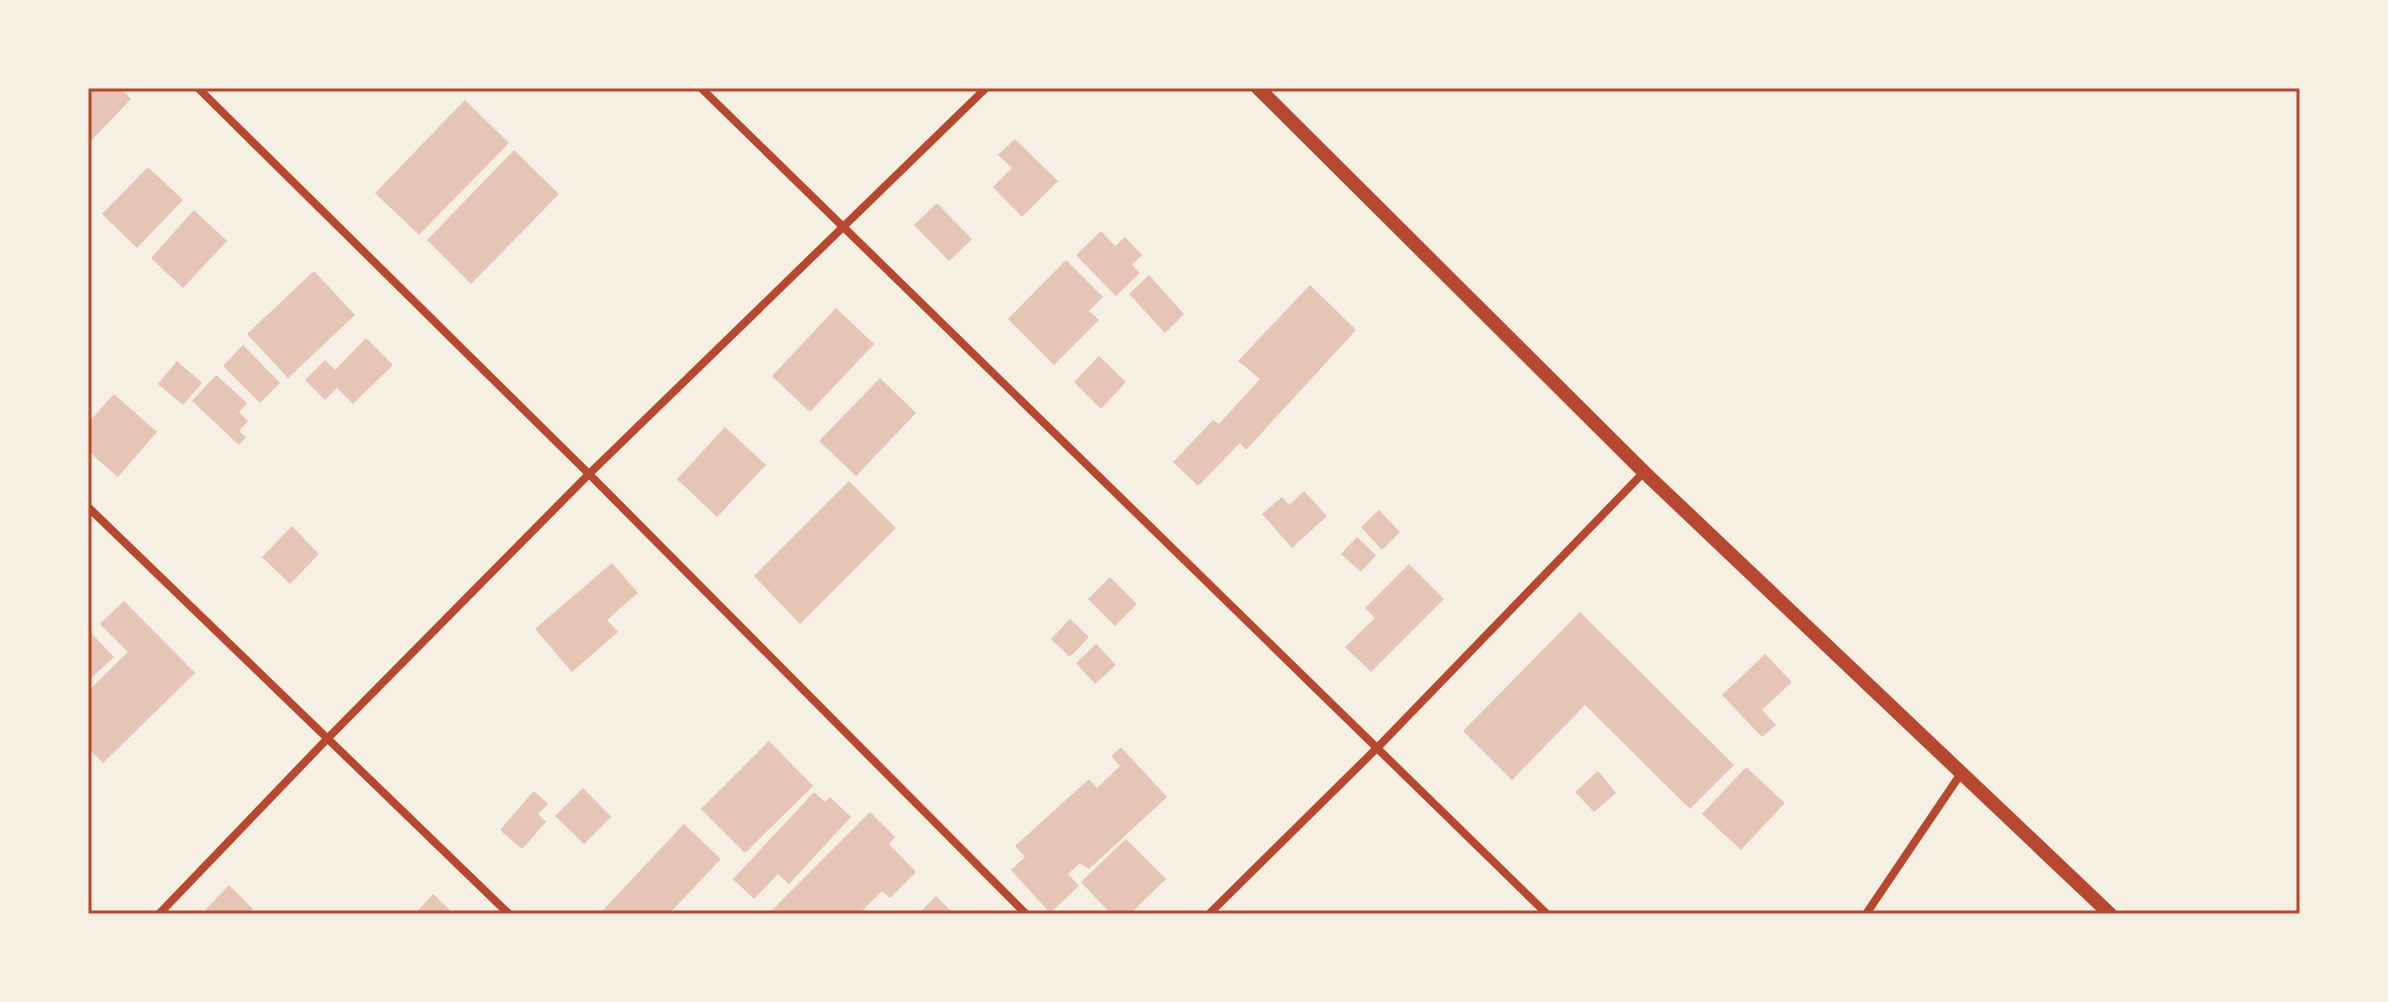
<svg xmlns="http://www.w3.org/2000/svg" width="2388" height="1002" font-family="Montserrat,sans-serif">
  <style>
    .building { fill: #e6c5b7 }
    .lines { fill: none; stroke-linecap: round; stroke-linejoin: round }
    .minor { stroke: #b5482f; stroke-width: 8 }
    .tertiary { stroke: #b5482f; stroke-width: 14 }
    .neatline { fill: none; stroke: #b5482f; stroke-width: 3 }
  </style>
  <rect width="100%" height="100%" fill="#f6efe4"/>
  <g class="building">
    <path d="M 88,88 L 120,88 L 131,99 L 88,144 Z"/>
    <path d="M 465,100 L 509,143 L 419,235 L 375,193 Z"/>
    <path d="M 1015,139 L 1058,181 L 1022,217 L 993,187 L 1012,168 L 998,155 Z"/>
    <path d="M 514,150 L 559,194 L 471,284 L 427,240 Z"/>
    <path d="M 148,167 L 183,200 L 137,248 L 102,214 Z"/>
    <path d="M 937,203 L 972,239 L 949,261 L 914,225 Z"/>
    <path d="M 194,210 L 227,241 L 183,288 L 151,258 Z"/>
    <path d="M 1101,231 L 1115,246 L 1125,237 L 1142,255 L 1132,265 L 1140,273 L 1116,296 L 1076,255 Z"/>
    <path d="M 1066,260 L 1103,297 L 1089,311 L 1099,320 L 1054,365 L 1008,319 Z"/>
    <path d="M 314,271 L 355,315 L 288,378 L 247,334 Z"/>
    <path d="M 1149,275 L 1184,314 L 1165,333 L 1129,294 Z"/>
    <path d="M 1310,285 L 1356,330 L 1246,450 L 1240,443 L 1198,486 L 1173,462 L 1213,420 L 1219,424 L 1260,379 L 1238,361 Z"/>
    <path d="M 836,308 L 874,344 L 810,412 L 772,376 Z"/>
    <path d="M 366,338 L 393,365 L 353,404 L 337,388 L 325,400 L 305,380 L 325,360 L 335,370 Z"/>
    <path d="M 243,345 L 280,383 L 260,403 L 223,366 Z"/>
    <path d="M 1099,356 L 1126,382 L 1101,409 L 1074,382 Z"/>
    <path d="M 177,361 L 202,383 L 183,405 L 158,384 Z"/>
    <path d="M 216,375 L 247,403 L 239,412 L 248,421 L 239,431 L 246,437 L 239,445 L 192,401 Z"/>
    <path d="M 880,378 L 916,413 L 856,476 L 819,441 Z"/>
    <path d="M 114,394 L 157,432 L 118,477 L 88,451 L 88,423 Z"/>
    <path d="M 725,427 L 766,465 L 717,517 L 677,479 Z"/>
    <path d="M 849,481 L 896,528 L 800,624 L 754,576 Z"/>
    <path d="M 1304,491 L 1327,516 L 1292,548 L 1262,514 L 1282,497 L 1289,505 Z"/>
    <path d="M 1379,510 L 1400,532 L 1382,550 L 1361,527 Z"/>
    <path d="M 292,526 L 319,554 L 290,584 L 262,557 Z"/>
    <path d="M 1357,537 L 1376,555 L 1361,572 L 1341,554 Z"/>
    <path d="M 612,563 L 638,593 L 607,620 L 618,632 L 572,672 L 535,629 Z"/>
    <path d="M 1409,564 L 1444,599 L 1371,672 L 1345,647 L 1375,618 L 1365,608 Z"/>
    <path d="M 1110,577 L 1137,604 L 1115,626 L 1088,599 Z"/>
    <path d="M 124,601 L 195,673 L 103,763 L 88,748 L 88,691 L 128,652 L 100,624 Z"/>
    <path d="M 1580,612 L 1734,765 L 1690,809 L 1585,705 L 1512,780 L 1463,731 Z"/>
    <path d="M 1070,619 L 1089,637 L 1070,657 L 1051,639 Z"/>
    <path d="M 88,630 L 114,657 L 88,681 Z"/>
    <path d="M 1096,644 L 1116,665 L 1095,684 L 1076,663 Z"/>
    <path d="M 1765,654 L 1792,682 L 1762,710 L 1776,725 L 1762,737 L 1722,695 Z"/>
    <path d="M 769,741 L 813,786 L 745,853 L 701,809 Z"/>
    <path d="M 1121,747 L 1167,797 L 1089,869 L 1080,863 L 1068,874 L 1079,886 L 1050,913 L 1011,870 L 1025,857 L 1015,846 L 1089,779 L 1097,788 L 1120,766 L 1111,756 Z"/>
    <path d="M 1746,767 L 1785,803 L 1741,850 L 1702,814 Z"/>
    <path d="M 1598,771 L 1616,793 L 1594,812 L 1575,792 Z"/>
    <path d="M 583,788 L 611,817 L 584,844 L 555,816 Z"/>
    <path d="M 534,791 L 548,804 L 538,814 L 546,822 L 522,849 L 500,830 Z"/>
    <path d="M 814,792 L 825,802 L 830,797 L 851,817 L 789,884 L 778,874 L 754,899 L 733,879 Z"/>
    <path d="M 870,812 L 895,837 L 889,844 L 916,872 L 890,898 L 882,891 L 859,914 L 768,914 Z"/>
    <path d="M 684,824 L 721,859 L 669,914 L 605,914 L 602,911 Z"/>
    <path d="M 1126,839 L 1166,879 L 1130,914 L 1111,914 L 1081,882 Z"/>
    <path d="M 229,885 L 253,909 L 248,914 L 210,914 L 205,910 Z"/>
    <path d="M 433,894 L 454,914 L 415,914 Z"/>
    <path d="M 936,896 L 954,914 L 918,914 Z"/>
  </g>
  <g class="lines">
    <g class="minor">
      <path d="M 198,88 L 589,474 L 1026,914"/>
      <path d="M 701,88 L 1547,914"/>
      <path d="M 88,507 L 509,914"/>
      <path d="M 159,914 L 327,739 L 589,474 L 986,88"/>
      <path d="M 1209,914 L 1378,747 L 1644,472"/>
      <path d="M 1866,914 L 1962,772"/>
    </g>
    <path class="tertiary" d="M 1258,88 L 1644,472 L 2110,914"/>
  </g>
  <rect width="2388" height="1002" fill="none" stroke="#f6efe4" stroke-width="180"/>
  <rect x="90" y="90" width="2208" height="822" class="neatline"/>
</svg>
